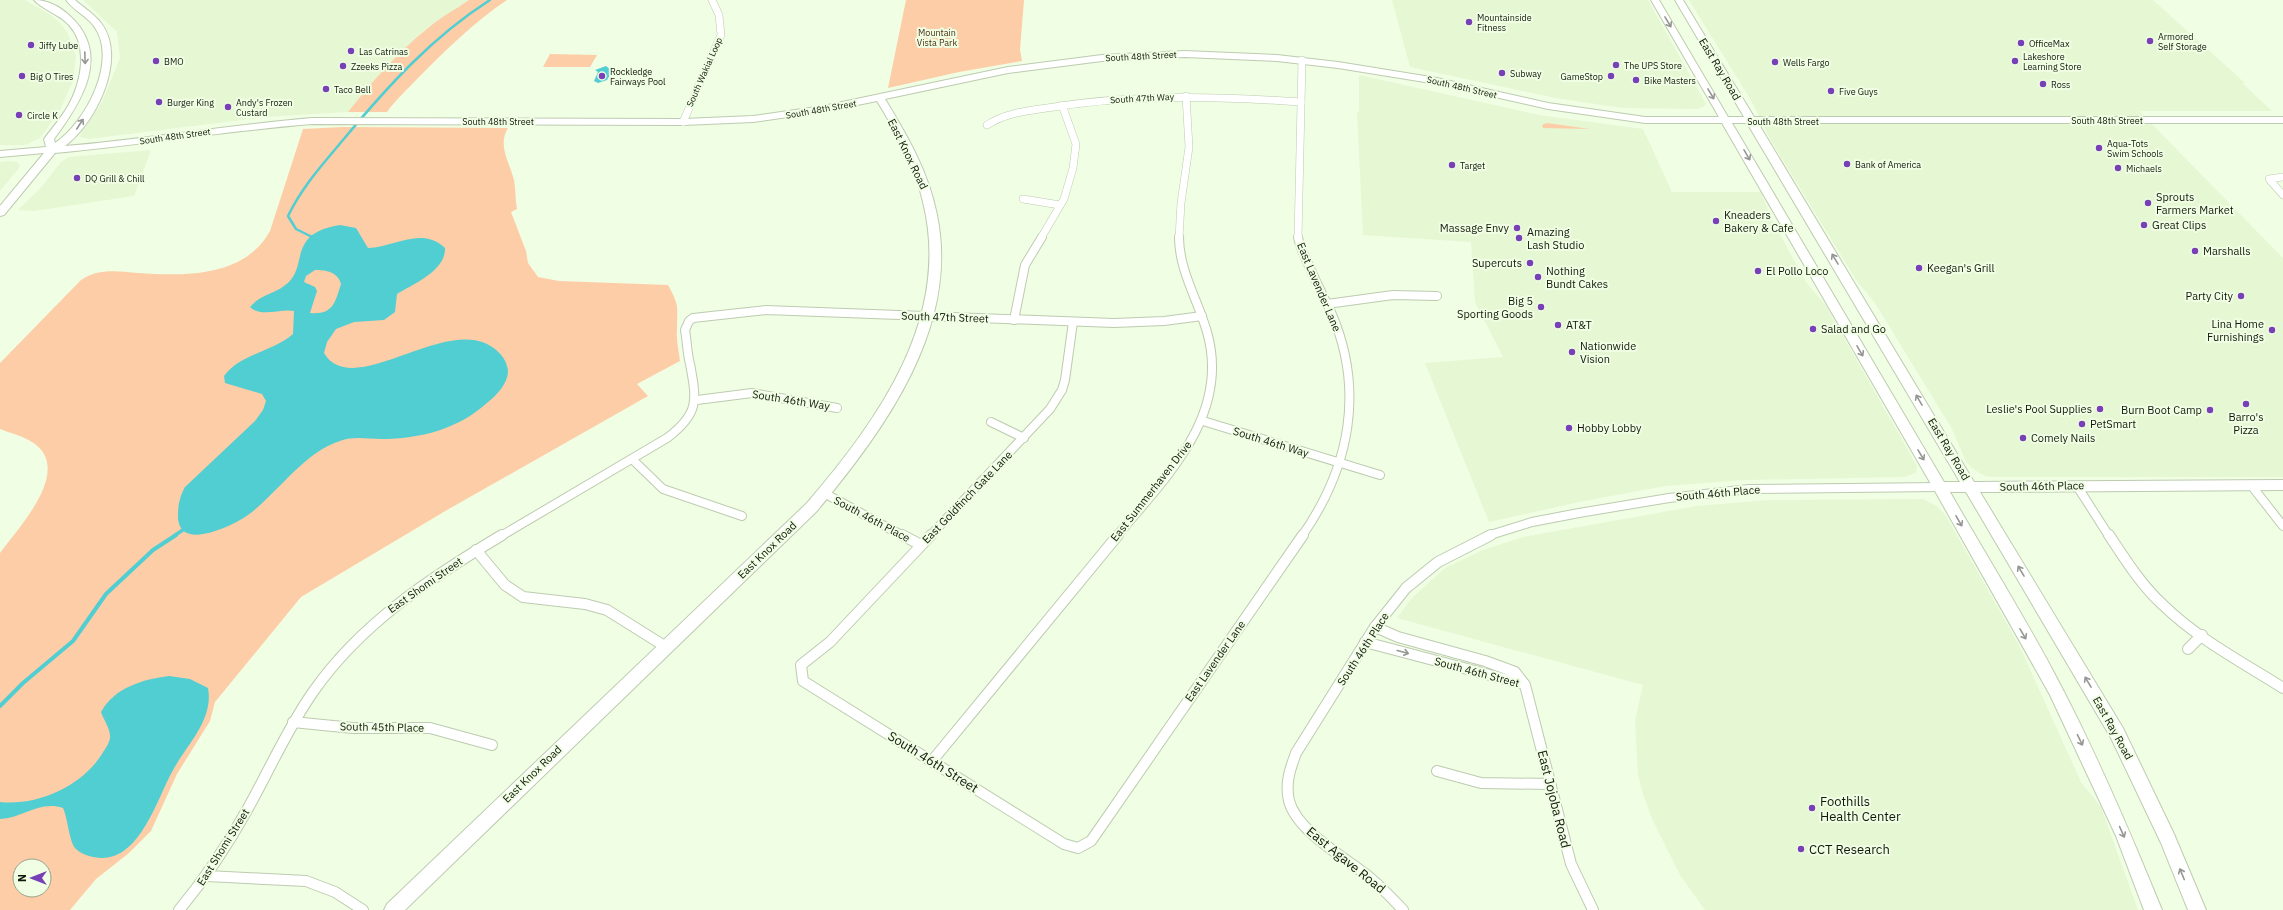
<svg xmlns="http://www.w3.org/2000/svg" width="2283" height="910" font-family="'IBM Plex Sans',sans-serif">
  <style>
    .built { fill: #e6f7d4 }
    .green { fill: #fdcda7; fill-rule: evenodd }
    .water { fill: #50ced2; fill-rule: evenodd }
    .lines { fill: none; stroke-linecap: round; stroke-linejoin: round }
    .stream-far2 { stroke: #50ced2; stroke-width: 2.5 }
    .stream-far1 { stroke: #50ced2; stroke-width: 3.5 }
    .stream { stroke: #50ced2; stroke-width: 4 }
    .street-far2-casing { stroke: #bdcbb0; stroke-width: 8 }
    .street-far1-casing { stroke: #bdcbb0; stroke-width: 10 }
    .street-casing { stroke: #bdcbb0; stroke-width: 12 }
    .secondary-casing { stroke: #bdcbb0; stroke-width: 2 }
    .street-far2 { stroke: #fff; stroke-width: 7 }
    .street-far1 { stroke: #fff; stroke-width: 8 }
    .street { stroke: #fff; stroke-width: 10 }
    .secondary { fill: #fff; fill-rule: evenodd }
    .oneway { stroke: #959793 }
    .poi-dot { fill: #7840b6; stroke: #f0fee3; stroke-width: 1.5 }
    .labels { text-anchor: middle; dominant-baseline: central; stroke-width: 4; stroke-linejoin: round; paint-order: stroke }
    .far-poi-label { font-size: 9px; fill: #13180e; stroke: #f0fee3; text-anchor: start }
    .far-park-label { font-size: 9px; fill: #4a2e15; stroke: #f0fee3 }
    .far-street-label { font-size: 9px; fill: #13180e; stroke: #f0fee3 }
    .street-label { font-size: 11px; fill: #13180e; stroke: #f0fee3 }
    .poi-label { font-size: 11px; fill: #13180e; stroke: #f0fee3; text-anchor: start }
    .near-street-label { font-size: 13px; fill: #13180e; stroke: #f0fee3 }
    .near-poi-label { font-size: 13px; fill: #13180e; stroke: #f0fee3; text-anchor: start }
  </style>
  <rect width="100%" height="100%" fill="#f0fee3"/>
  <g class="built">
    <path d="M 0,0 L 25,0 L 49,14 L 61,24 L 68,34 L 76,56 L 73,81 L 60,110 L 40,138 L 25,145 L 0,145 Z"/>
    <path d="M 83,0 L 469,0 L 428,27 L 403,51 L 348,112 L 265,117 L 89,139 L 80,137 L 81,133 L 102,102 L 120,58 L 117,32 Z"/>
    <path d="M 1392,0 L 1648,0 L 1706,104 L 1703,107 L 1696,109 L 1623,108 L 1555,98 L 1410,67 Z"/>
    <path d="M 1689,0 L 2153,0 L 2245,83 L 2242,83 L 2272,111 L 2139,111 L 2283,258 L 2283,477 L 1993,477 L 1985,476 L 1973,469 L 1966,462 L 1952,429 L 1875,303 L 1856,280 L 1770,139 L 1752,102 Z"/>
    <path d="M 1359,75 L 1539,115 L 1643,129 L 1672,192 L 1761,192 L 1771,218 L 1806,282 L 1826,306 L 1917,466 L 1916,473 L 1904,477 L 1746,480 L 1665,486 L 1579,502 L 1489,522 L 1425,363 L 1503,357 L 1475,302 L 1471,242 L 1363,235 L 1357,112 L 1359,111 Z"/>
    <path d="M 151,150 L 134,196 L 34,211 L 18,210 L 40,189 L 61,162 L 69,157 Z"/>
    <path d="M 11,161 L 17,162 L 20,165 L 19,168 L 0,191 L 0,162 Z"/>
    <path d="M 1923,499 L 1937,506 L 1946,516 L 2019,645 L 2081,782 L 2101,807 L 2138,910 L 1705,910 L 1680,875 L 1652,819 L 1642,791 L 1638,775 L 1635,720 L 1643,685 L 1397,618 L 1412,598 L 1445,568 L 1483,550 L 1523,537 L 1697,506 L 1770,500 Z"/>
  </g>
  <g class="green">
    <path d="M 469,0 L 507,0 C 474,22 446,50 418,78 C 407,90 396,99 387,112 L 348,112 C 372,82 398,52 428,28 C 441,17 456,9 469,0 Z"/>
    <path d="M 906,0 L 1024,0 L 1020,50 L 1022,61 L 959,72 L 888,88 Z"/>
    <path d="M 550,54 L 597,55 L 590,67 L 543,67 Z"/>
    <path d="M 1547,123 L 1590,129 L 1543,128 L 1542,125 Z"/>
    <path d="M 343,127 L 508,128 C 497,145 510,163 514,180 C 516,190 515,200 517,209 L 511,212 L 526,251 L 528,263 L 538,277 L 559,281 L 668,285 C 680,307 677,306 677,330 C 676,340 679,351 680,361 L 637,384 L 648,396 L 447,510 L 301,597 L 215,702 L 210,721 L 177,774 L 151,831 L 129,853 L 96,879 L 70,910 L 0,910 L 0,553 C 18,528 75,469 32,442 C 23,436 10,433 0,429 L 0,363 L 81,280 C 98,268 118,271 138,273 C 184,276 244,278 270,231 L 303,129 ZM 20,866 L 44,866 L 44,890 L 20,890 Z"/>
  </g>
  <g class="water">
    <path d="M 606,66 L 612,71 L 607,80 L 598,83 L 594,81 L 598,72 L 595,70 Z"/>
    <path d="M 340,225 L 356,228 L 368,248 C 395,247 422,226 445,248 C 446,271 413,284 397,294 L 395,312 L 384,320 L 354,322 L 336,329 L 327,342 L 324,353 C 353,402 449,311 495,349 C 502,355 507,361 508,371 C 508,383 497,395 488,402 C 459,429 420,439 381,439 C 368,439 353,436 340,441 C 304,452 277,494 248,515 C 234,525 180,552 178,518 C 178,506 179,498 185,487 L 255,421 L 263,410 L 266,401 L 262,394 L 225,383 L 224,376 C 240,354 272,352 293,334 L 294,311 C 281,308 261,318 250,307 C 260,295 273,294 284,286 C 311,268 284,234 340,225 ZM 315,270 C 326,270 338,272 341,284 C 335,303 333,315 310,313 L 317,291 L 315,287 L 304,282 L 306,276 Z"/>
    <path d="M 169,676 L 190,679 L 208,688 C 214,720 186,745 172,772 C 157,799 140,860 100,858 C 91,857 82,855 75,848 C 69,840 68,819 63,808 C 39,800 23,818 0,819 L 0,802 C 38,806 82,786 102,754 C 105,749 109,744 110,738 C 111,729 103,719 101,712 C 114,688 143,679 169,676 Z"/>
  </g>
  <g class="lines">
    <path class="stream-far2" d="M 314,238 L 296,229 L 288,216 C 302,187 322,165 343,140 C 387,87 432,37 490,0"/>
    <g class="stream-far1">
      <path d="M 312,237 L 315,238"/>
      <path d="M 174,536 L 187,527"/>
    </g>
    <path class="stream" d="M 0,706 L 23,683 L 73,641 L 106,594 L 153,550 L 176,535"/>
    <g class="street-far2-casing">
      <g id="street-far2">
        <path d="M 683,122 L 721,35 L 719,15 L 712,0"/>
        <path d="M 987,125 C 1005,113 1026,111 1047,108 C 1132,94 1216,96 1301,102"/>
        <path d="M 2283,177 L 2269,179 L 2283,195"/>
        <path d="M 1023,199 L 1060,205"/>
        <path d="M 1041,238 L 1064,199 L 1073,168 L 1076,144 L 1062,105"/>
        <path d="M 1179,238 L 1181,203 L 1189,147 L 1186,96"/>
        <path d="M 1298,238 L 1302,60"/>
      </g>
    </g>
    <g class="street-far1-casing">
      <g id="street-far1">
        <path d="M 1298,237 C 1299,249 1324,297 1331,312 C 1365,390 1350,467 1302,536"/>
        <path d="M 1327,304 L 1393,295 L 1437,296"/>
        <path d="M 1014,320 L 1025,265 L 1042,237"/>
        <path d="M 697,400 L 752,393 L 837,408"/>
        <path d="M 1203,421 L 1380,475"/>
        <path d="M 991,422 L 1024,438"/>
        <path d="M 632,459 L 663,489 L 742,516"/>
        <path d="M 2251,485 L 2283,526"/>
        <path d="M 2077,486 L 2109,536"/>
        <path d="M 824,493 L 903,536"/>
        <path d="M 501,536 L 667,438 C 699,414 697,401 690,364 C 687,353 687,341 685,330 L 689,321 L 693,318 L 766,310 L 1114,323 L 1164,321 L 1202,316"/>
        <path d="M 930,536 L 1050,409 L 1062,390 L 1065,380 L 1073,322"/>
        <path d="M 1117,536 C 1166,477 1231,415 1207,332 C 1198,300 1179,271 1179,237"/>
        <path d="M 1487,536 L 1532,522 L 1579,513 L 1669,498 L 1749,489 L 1940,487"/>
      </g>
    </g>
    <g class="street-casing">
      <g id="street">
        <path d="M 902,535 L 921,545"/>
        <path d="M 931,535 L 830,642 L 801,665 L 803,681 L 1064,844 L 1078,848 L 1091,841 L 1303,535"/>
        <path d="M 2109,535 C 2125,559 2141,585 2163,605 C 2198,639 2242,662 2283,688"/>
        <path d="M 476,550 L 505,585 L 523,597 L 585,604 L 607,610 L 666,647"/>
        <path d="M 1375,627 L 1398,637 L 1485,661 L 1515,672 L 1525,685 L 1571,864 L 1593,910"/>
        <path d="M 1365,642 L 1524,684"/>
        <path d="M 2188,649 L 2202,635"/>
        <path d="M 293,722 L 353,728 L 430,728 L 492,745"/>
        <path d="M 932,761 L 1118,535"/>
        <path d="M 1437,771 L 1481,783 L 1550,784"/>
        <path d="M 207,876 L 306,881 L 335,892 L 363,910"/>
        <path d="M 179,910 C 205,879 227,846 247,810 C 269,771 287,729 313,692 C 361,623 432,577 502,535"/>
        <path d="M 1403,910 C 1392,898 1380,886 1368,876 C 1344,857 1297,831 1289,801 C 1285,783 1290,769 1296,753 L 1375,627 L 1406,588 L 1438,562 L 1491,535"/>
      </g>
    </g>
    <g class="secondary-casing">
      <path id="secondary" d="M 34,0 C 48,0 61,7 71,17 C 112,56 80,104 54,139 L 55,143 C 85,123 120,59 93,25 C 85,15 73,10 66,0 L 75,0 C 83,7 94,14 101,23 C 128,58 96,123 65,146 C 148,139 229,125 312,118 L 683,119 L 753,116 L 823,106 L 1008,67 L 1102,55 L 1185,51 L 1277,55 L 1338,62 L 1437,78 L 1548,103 L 1645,117 L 1719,117 L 1651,0 L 1659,0 L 1728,117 L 1744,117 L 1675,0 L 1683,0 L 1754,117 L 2283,117 L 2283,123 L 1758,123 L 1974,482 L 2283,480 L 2283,490 L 1980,492 L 2123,728 L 2174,834 L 2206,910 L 2188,910 L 2161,843 L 2111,738 L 1966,492 L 1950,492 C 1987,557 2027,620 2061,686 C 2099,759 2131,834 2162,910 L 2144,910 L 2116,836 L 2050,695 L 1935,491 L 1722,123 L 1645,123 L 1548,109 L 1437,84 L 1338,68 L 1277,61 L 1185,57 L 1102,61 L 1008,73 L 885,99 C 907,135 929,173 937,215 C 960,327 885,429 817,511 L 405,910 L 384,910 L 387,904 L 807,503 C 878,420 952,318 923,202 C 915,166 896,132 877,101 L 823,112 L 753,122 L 683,125 L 312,124 C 226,131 141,145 55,153 L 4,215 L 0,216 L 0,206 L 44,153 L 0,157 L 0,151 L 46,147 L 44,139 C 52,128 61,118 68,106 C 81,83 89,47 69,25 C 59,14 43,10 34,0 ZM 1732,123 L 1747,123 L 1960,482 L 1944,482 Z"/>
    </g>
    <use href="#street-far2" class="street-far2"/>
    <use href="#street-far1" class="street-far1"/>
    <use href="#street" class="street"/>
    <use href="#secondary" class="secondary"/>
  </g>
  <defs><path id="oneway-shaft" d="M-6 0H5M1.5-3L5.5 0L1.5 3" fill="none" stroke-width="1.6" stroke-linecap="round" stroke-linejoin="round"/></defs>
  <g class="oneway">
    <use href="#oneway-shaft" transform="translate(1668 22) rotate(59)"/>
    <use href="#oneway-shaft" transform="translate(85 58) rotate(88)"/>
    <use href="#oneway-shaft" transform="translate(1711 94) rotate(59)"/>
    <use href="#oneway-shaft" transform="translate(80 124) rotate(-57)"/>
    <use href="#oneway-shaft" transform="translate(1747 155) rotate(60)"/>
    <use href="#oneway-shaft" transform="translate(1835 259) rotate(-121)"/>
    <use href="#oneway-shaft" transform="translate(1860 351) rotate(60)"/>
    <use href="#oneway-shaft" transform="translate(1919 400) rotate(-120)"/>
    <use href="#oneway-shaft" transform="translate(1921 455) rotate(59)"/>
    <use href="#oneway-shaft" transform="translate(1959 521) rotate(60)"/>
    <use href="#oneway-shaft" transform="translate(2021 571) rotate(-121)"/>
    <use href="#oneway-shaft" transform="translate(2023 634) rotate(60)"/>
    <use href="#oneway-shaft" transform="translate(1403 652) rotate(15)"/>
    <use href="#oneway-shaft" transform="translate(2088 682) rotate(-121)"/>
    <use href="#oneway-shaft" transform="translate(2080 740) rotate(64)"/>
    <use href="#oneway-shaft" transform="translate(2122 832) rotate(66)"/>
    <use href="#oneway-shaft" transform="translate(2182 874) rotate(-112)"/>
  </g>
  <g class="poi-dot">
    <circle cx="1469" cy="22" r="4"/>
    <circle cx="2150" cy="41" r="4"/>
    <circle cx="2021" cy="43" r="4"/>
    <circle cx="31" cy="45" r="4"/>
    <circle cx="351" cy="51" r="4"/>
    <circle cx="156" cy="61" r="4"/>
    <circle cx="2015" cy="61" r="4"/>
    <circle cx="1775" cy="62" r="4"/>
    <circle cx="1616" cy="65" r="4"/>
    <circle cx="343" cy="66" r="4"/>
    <circle cx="1502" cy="73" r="4"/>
    <circle cx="22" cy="76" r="4"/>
    <circle cx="602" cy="76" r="4"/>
    <circle cx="1611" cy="76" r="4"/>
    <circle cx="1636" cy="80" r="4"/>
    <circle cx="2043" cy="84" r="4"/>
    <circle cx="326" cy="89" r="4"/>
    <circle cx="1831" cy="91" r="4"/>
    <circle cx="159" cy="102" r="4"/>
    <circle cx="228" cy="107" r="4"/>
    <circle cx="19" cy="115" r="4"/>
    <circle cx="2099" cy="148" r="4"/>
    <circle cx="1847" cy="164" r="4"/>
    <circle cx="1452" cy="165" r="4"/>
    <circle cx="2118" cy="168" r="4"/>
    <circle cx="77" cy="178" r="4"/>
    <circle cx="2148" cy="203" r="4"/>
    <circle cx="1716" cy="221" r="4"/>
    <circle cx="2144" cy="225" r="4"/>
    <circle cx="1517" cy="228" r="4"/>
    <circle cx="1519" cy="238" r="4"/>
    <circle cx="2195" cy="251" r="4"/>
    <circle cx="1530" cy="263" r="4"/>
    <circle cx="1919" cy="268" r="4"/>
    <circle cx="1758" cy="271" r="4"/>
    <circle cx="1538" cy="277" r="4"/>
    <circle cx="2241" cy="296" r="4"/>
    <circle cx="1541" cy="307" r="4"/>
    <circle cx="1558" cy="325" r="4"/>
    <circle cx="1813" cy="329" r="4"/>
    <circle cx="2272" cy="330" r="4"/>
    <circle cx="1572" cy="352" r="4"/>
    <circle cx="2246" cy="404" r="4"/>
    <circle cx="2100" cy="409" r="4"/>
    <circle cx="2210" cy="410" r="4"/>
    <circle cx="2082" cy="424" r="4"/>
    <circle cx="1569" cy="428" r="4"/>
    <circle cx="2023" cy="438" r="4"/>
    <circle cx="1812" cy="808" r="4"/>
    <circle cx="1801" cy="849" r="4"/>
  </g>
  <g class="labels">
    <g class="far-poi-label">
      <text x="1477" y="17">Mountainside<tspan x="1477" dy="10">Fitness</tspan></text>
      <text x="2158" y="36">Armored<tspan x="2158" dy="10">Self Storage</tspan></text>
      <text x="2029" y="43">OfficeMax</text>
      <text x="39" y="45">Jiffy Lube</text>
      <text x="359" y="51">Las Catrinas</text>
      <text x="2023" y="56">Lakeshore<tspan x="2023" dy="10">Learning Store</tspan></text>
      <text x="164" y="61">BMO</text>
      <text x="1783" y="62">Wells Fargo</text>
      <text x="1624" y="65">The UPS Store</text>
      <text x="351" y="66">Zzeeks Pizza</text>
      <text x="610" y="71">Rockledge<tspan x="610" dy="10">Fairways Pool</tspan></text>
      <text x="1510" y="73">Subway</text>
      <text x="30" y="76">Big O Tires</text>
      <text x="1603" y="76" text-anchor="end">GameStop</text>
      <text x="1644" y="80">Bike Masters</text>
      <text x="2051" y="84">Ross</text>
      <text x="334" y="89">Taco Bell</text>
      <text x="1839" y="91">Five Guys</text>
      <text x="167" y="102">Burger King</text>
      <text x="236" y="102">Andy's Frozen<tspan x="236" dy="10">Custard</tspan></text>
      <text x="27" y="115">Circle K</text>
      <text x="2107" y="143">Aqua-Tots<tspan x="2107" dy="10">Swim Schools</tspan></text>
      <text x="1855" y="164">Bank of America</text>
      <text x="1460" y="165">Target</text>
      <text x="2126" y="168">Michaels</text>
      <text x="85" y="178">DQ Grill &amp; Chill</text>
    </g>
    <g class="far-park-label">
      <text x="937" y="32">Mountain<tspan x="937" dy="10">Vista Park</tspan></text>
    </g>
    <g class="far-street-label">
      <text transform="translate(1141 56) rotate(-3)">South 48th Street</text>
      <text transform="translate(704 72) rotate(-66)">South Wakial Loop</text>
      <text transform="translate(1462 87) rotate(13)">South 48th Street</text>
      <text transform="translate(1142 98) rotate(-3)">South 47th Way</text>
      <text transform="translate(821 109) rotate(-10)">South 48th Street</text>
      <text x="2107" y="120">South 48th Street</text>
      <text x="498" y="121">South 48th Street</text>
      <text x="1783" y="121">South 48th Street</text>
      <text transform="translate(175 136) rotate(-8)">South 48th Street</text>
    </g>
    <g class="street-label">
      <text transform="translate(1720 69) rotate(59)">East Ray Road</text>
      <text transform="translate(908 154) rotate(64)">East Knox Road</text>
      <text transform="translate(1319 287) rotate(67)">East Lavender Lane</text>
      <text transform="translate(945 317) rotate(2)">South 47th Street</text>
      <text transform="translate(791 400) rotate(9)">South 46th Way</text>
      <text transform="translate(1271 442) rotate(17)">South 46th Way</text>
      <text transform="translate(1949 449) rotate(59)">East Ray Road</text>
      <text transform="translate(2042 486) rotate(-1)">South 46th Place</text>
      <text transform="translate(1151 491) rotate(-52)">East Summerhaven Drive</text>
      <text transform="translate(1718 493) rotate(-5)">South 46th Place</text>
      <text transform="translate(967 497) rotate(-46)">East Goldfinch Gate Lane</text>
      <text transform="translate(872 519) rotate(28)">South 46th Place</text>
      <text transform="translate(767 550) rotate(-44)">East Knox Road</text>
      <text transform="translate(425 585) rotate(-35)">East Shomi Street</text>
      <text transform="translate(1363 649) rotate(-57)">South 46th Place</text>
      <text transform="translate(1215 661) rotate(-55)">East Lavender Lane</text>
      <text transform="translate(1477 672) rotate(15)">South 46th Street</text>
      <text transform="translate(382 727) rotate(1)">South 45th Place</text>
      <text transform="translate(2113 728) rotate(61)">East Ray Road</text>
      <text transform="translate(532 774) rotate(-44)">East Knox Road</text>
      <text transform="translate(223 847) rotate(-58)">East Shomi Street</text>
    </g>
    <g class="poi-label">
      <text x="2156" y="197">Sprouts<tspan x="2156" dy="13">Farmers Market</tspan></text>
      <text x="1724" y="215">Kneaders<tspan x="1724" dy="13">Bakery &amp; Cafe</tspan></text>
      <text x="2152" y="225">Great Clips</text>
      <text x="1509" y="228" text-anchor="end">Massage Envy</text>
      <text x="1527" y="232">Amazing<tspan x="1527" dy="13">Lash Studio</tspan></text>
      <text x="2203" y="251">Marshalls</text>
      <text x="1522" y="263" text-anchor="end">Supercuts</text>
      <text x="1927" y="268">Keegan's Grill</text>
      <text x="1546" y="271">Nothing<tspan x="1546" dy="13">Bundt Cakes</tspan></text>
      <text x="1766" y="271">El Pollo Loco</text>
      <text x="2233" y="296" text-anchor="end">Party City</text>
      <text x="1533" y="301" text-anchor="end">Big 5<tspan x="1533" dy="13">Sporting Goods</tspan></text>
      <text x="2264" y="324" text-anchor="end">Lina Home<tspan x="2264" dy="13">Furnishings</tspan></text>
      <text x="1566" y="325">AT&amp;T</text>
      <text x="1821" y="329">Salad and Go</text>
      <text x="1580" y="346">Nationwide<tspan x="1580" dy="13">Vision</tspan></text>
      <text x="2092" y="409" text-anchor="end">Leslie's Pool Supplies</text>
      <text x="2202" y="410" text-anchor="end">Burn Boot Camp</text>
      <text x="2246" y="417" text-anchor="middle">Barro's<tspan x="2246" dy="13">Pizza</tspan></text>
      <text x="2090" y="424">PetSmart</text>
      <text x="1577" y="428">Hobby Lobby</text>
      <text x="2031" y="438">Comely Nails</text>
    </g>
    <g class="near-street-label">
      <text transform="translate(933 762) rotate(32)">South 46th Street</text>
      <text transform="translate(1554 799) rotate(76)">East Jojoba Road</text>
      <text transform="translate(1346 860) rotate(39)">East Agave Road</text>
    </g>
    <g class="near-poi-label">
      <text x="1820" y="801">Foothills<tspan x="1820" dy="15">Health Center</tspan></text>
      <text x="1809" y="849">CCT Research</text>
    </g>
  </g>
  <g transform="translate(32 878) rotate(270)"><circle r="19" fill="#f0fee3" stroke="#98a28e"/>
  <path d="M0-3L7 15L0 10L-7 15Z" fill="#7840b6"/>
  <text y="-6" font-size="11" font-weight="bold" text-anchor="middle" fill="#13180e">N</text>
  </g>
</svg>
